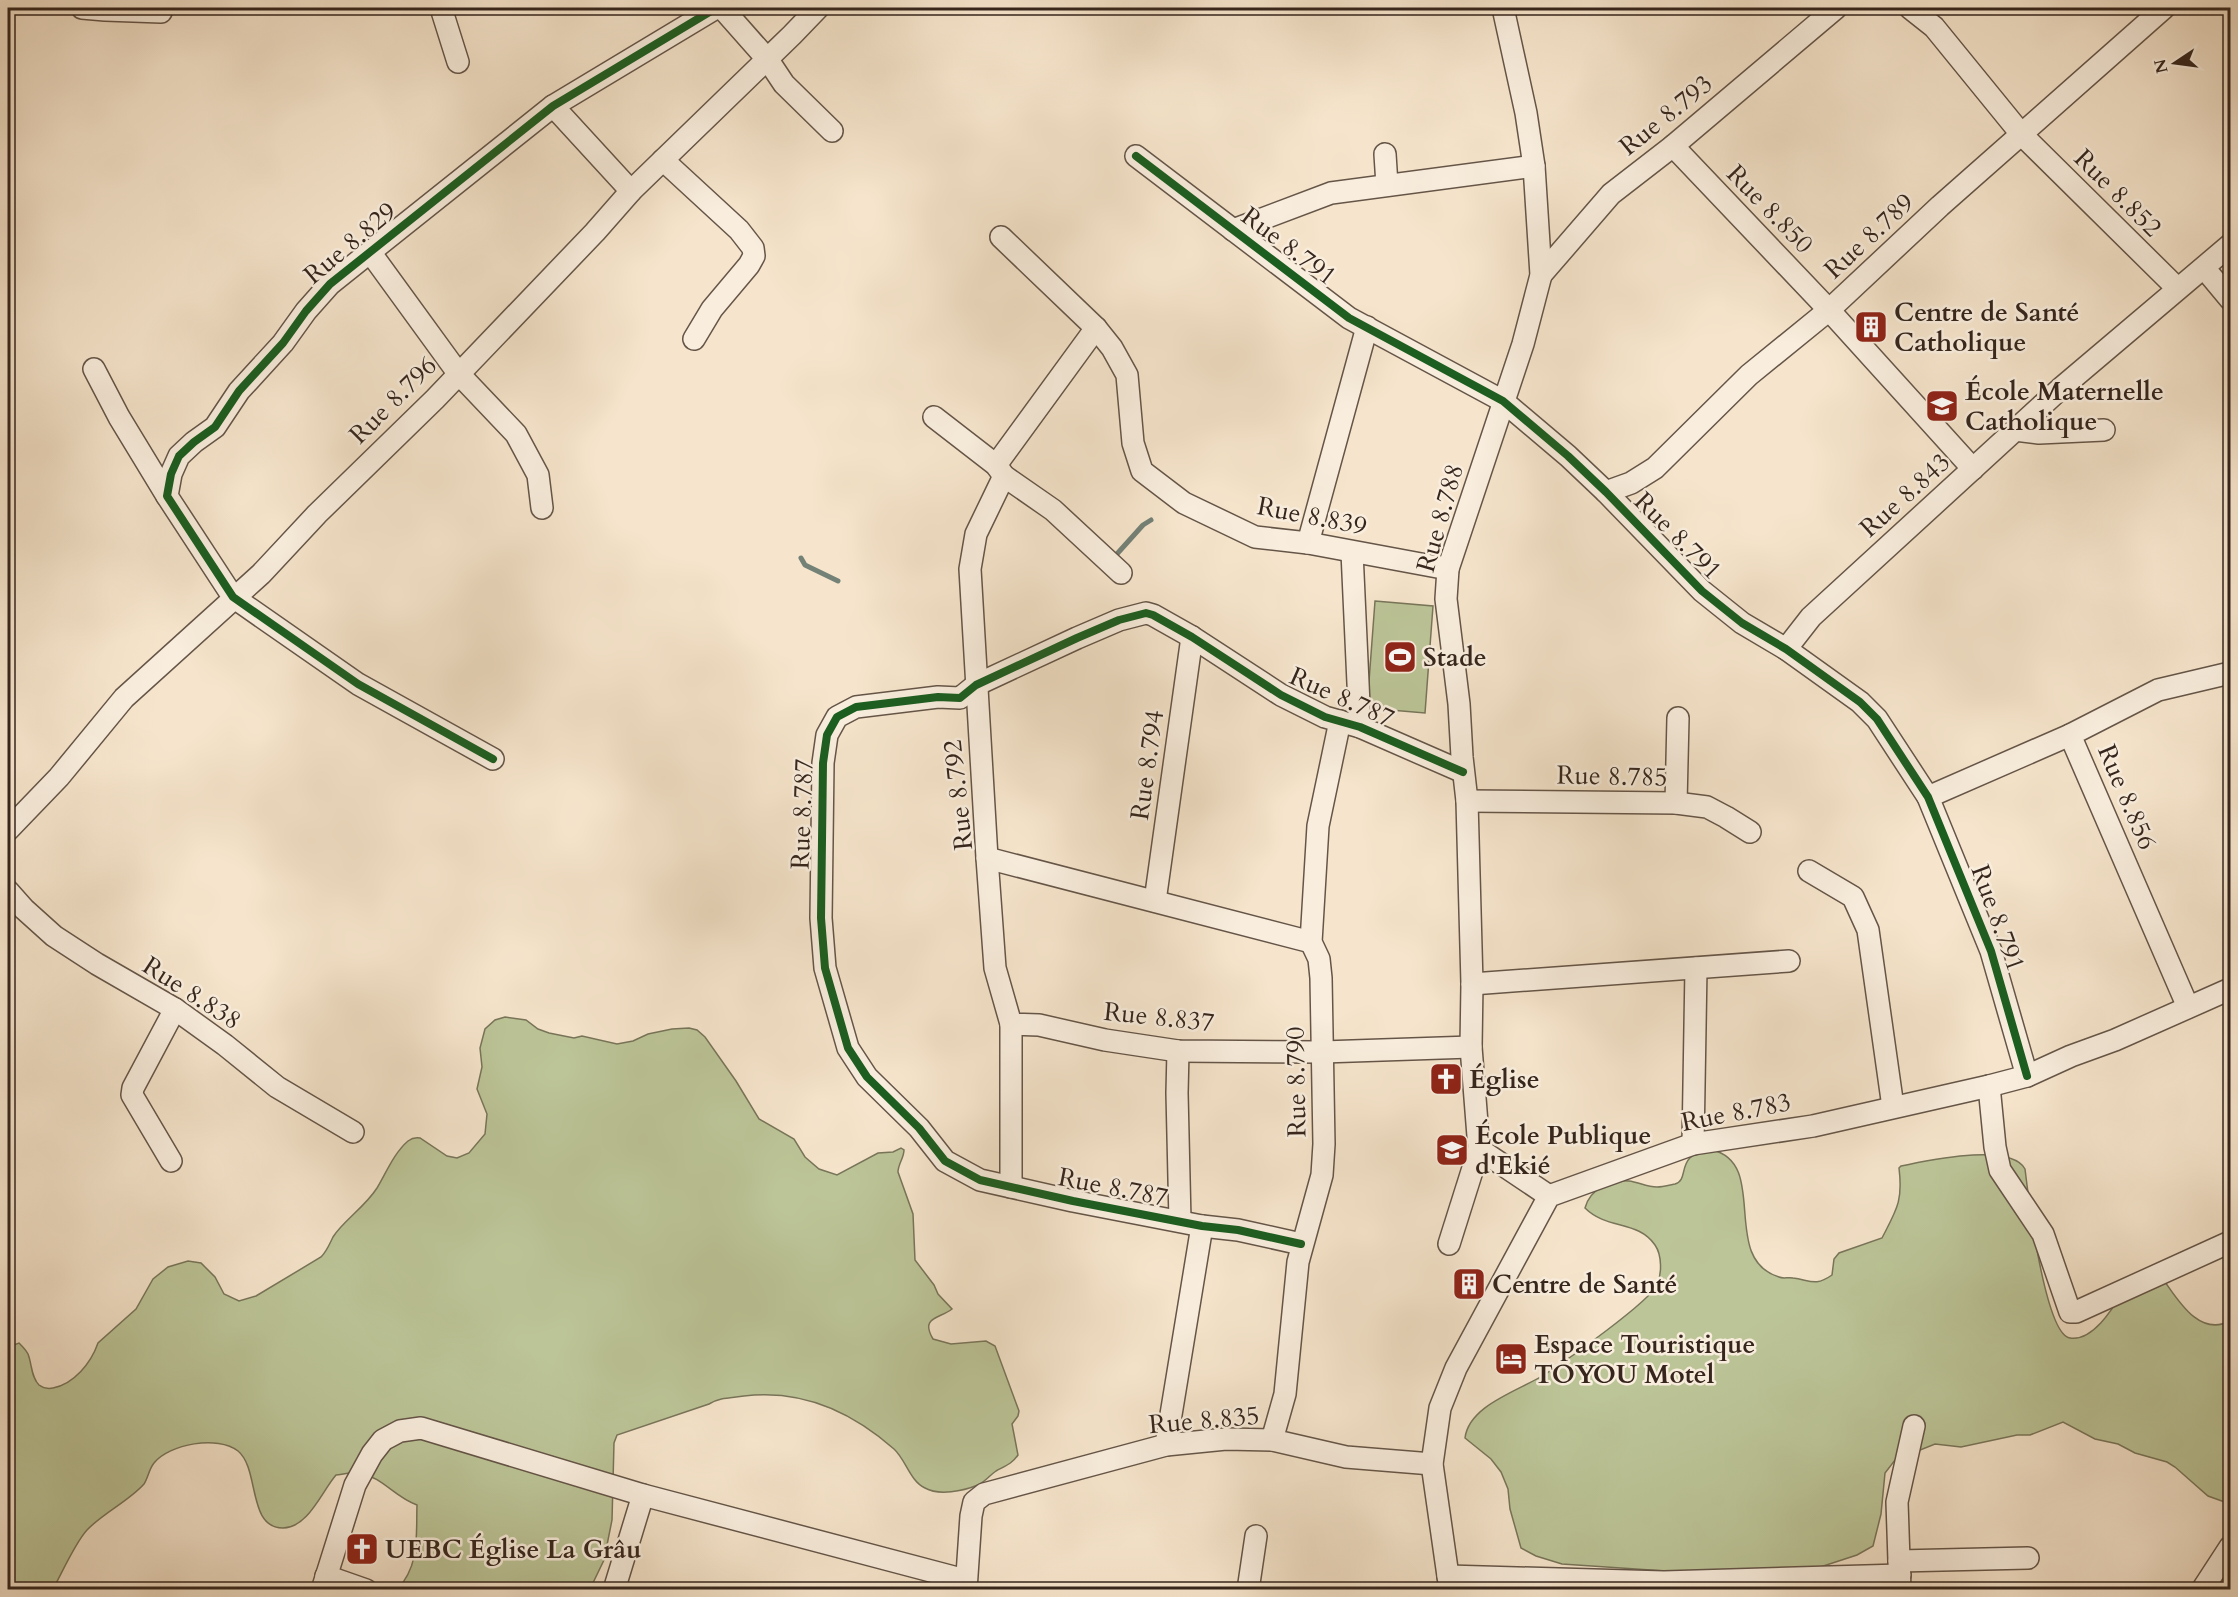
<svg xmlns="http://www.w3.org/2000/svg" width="2238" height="1597" font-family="Cardo,serif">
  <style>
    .green { fill: #bcc598; stroke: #78755a; stroke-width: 1.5 }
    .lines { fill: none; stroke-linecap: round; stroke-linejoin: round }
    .stream { stroke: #738177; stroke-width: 5 }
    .minor-casing { stroke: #655548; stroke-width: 24 }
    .minor { stroke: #f9eede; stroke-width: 21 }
    .cycleway-casing { stroke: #f9eede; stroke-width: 11 }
    .cycleway { stroke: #1b5e20; stroke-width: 8 }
    .labels { text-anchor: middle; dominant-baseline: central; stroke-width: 5; stroke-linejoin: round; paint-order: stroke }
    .street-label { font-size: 26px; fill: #35251c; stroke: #f9eede }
    .poi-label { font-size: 26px; font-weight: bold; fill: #35251c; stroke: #f9eede; text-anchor: start }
  </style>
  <rect width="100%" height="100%" fill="#f6e5cc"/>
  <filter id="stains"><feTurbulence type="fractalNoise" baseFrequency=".00333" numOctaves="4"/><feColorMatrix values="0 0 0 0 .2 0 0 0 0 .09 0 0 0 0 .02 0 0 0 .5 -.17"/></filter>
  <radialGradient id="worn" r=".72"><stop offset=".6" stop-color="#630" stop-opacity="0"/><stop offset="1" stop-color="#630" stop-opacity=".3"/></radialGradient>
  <g class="green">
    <path d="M 1375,601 L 1433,606 L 1425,713 L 1367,708 Z"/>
    <path d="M 505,1017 L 526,1020 L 538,1029 L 549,1033 L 574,1038 L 582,1036 L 617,1044 L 633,1041 L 648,1034 L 672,1029 L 689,1028 L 697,1030 L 705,1037 L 736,1081 L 759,1119 L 794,1139 L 805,1157 L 819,1169 L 837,1175 L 878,1153 L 893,1152 L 901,1148 L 904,1150 C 904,1158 898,1164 898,1172 L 913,1214 L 915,1260 L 934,1285 L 938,1294 L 952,1309 C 939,1319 920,1317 933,1339 L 951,1344 L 986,1341 L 995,1346 L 1019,1411 L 1018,1416 L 1012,1424 L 1018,1455 C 1012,1464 1005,1466 996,1471 C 990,1475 985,1482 978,1485 C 963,1491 939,1496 925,1488 C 910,1481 906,1460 894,1449 C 852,1412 801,1389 744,1396 C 732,1398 720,1397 709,1404 L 617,1435 L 614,1443 L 612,1520 L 604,1560 L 590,1589 L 397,1590 C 420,1565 416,1537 417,1505 C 394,1497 384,1478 360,1473 C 353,1472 344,1474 336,1475 C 322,1491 308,1528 283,1528 C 247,1528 260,1469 238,1451 C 218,1435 169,1444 154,1463 C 149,1469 148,1478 144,1484 C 129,1501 103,1513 87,1530 C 75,1543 62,1573 53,1589 L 8,1589 L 8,1347 L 19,1343 C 22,1346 26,1350 28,1354 C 32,1364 31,1377 39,1385 C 43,1388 48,1389 53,1388 C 74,1384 91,1363 98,1343 L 136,1309 L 153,1279 L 168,1267 L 188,1261 L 201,1263 L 215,1277 L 224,1294 L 239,1301 L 256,1296 L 321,1257 C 327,1251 329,1245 333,1237 C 343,1221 365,1207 377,1188 C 386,1173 394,1153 408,1141 C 412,1138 415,1137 420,1138 L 447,1156 L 457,1158 L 469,1153 L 485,1134 L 487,1114 L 477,1089 L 482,1067 L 480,1048 L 485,1029 L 495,1020 Z"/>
    <path d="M 1712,1150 C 1770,1163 1719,1259 1779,1277 C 1783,1279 1788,1277 1793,1278 C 1810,1280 1815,1287 1832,1275 L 1834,1259 L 1839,1253 L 1882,1238 C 1897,1209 1903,1201 1899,1168 L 1901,1166 C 1927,1161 2010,1142 2025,1169 C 2028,1194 2045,1335 2070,1338 C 2096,1342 2118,1299 2130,1281 L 2163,1279 C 2178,1300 2199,1337 2230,1321 L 2230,1504 L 2208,1496 L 2175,1467 L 2167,1462 L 2135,1453 L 2118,1444 L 2095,1439 L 2063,1422 L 2030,1435 L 2017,1435 L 1961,1447 L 1935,1444 L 1895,1460 L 1885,1473 L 1881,1514 L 1873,1546 L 1857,1555 L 1805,1572 L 1695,1573 L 1562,1564 L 1536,1556 L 1521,1548 L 1510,1509 L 1508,1489 L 1501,1472 L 1491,1459 L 1465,1438 C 1469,1404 1522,1390 1547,1373 C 1567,1360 1649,1302 1657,1285 C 1662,1274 1662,1255 1655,1245 C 1638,1220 1607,1230 1585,1208 C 1590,1189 1610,1179 1629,1181 C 1638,1182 1647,1187 1657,1187 C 1662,1187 1670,1185 1675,1184 C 1691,1180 1673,1153 1712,1150 Z"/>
  </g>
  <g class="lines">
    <g class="stream">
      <path d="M 1116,555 L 1143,525 L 1151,520"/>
      <path d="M 801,558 L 805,565 L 838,581"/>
    </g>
    <g class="minor-casing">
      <g id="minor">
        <path d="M 82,8 L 105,10 L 161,12"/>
        <path d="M 441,8 L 458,62"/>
        <path d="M 722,8 L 768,60 L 784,84 L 832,131"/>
        <path d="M 1503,8 L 1526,113 L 1534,166 L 1541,275 L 1523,344 L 1448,569 L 1446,599 L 1459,704 L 1462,757 L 1467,801 L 1472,984 L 1471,1047 L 1479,1149 L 1549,1196"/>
        <path d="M 1910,8 L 1934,27 L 2022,135 L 2177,288"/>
        <path d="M 553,106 L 631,191"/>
        <path d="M 1673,146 L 1829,310 L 1973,469"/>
        <path d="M 1385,154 L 1387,185"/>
        <path d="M 1136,156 L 1349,318 L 1503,401 L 1568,456 L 1606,492 L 1702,591 L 1742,623 L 1786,649 L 1860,702 L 1877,719 L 1928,797 L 1991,951 L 2027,1076"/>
        <path d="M 663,160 L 739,230 L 753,248 L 754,256 L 749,265 L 712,309 L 694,339"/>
        <path d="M 1233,230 L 1331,193 L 1534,166"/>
        <path d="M 1001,237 L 1096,328 L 1112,348 L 1127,375 L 1133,443 L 1142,471 L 1184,503 L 1255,537 L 1308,543 L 1448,569"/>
        <path d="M 370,252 L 458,373 L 516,434 L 538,475 L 542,508"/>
        <path d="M 2205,269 L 2230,299"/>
        <path d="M 1541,275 L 1611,194 L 1673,146 L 1836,8"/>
        <path d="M 94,369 L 119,417 L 167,496"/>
        <path d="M 934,417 L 996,465 L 1004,476 L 1053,510 L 1121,573"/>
        <path d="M 2015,430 L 2039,433 L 2104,430"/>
        <path d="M 996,465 L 1096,328"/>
        <path d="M 1004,476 L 976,534 L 970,569 L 987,858 L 1311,942"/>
        <path d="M 1606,492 L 1631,483 L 1655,468 L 1749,375 L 1829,310 L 1940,206 L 2164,8"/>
        <path d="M 1308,543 L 1367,327"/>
        <path d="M 1352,552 L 1360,727"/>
        <path d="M 1786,649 L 1811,617 L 2060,389 L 2230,245"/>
        <path d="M 493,759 L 358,684 L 233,597 L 167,496 L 171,474 L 179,456 L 194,442 L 215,427 L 239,391 L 283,343 L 306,311 L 330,284 L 553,106 L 716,8"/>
        <path d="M 1928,797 L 2070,735"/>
        <path d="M 1467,801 L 1676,803 L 1707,807 L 1726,817 L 1750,832"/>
        <path d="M 1676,803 L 1678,718"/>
        <path d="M 8,830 L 59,777 L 124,698 L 261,574 L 317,514 L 435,399 L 595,232 L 631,191 L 792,35 L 818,8"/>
        <path d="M 987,858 L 995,968 L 1011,1024 L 1039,1025 L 1105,1040 L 1178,1051 L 1323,1052 L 1471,1047"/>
        <path d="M 1809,871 L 1853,897 L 1868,930 L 1893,1107"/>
        <path d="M 8,891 L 24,909 L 54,936 L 97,964 L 175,1009 L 225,1045 L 277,1087 L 353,1132"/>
        <path d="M 1155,901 L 1192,637"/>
        <path d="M 1472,984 L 1789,961"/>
        <path d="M 2188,1007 L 2070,735 L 2158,690 L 2230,673"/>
        <path d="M 1178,1051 L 1177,1093 L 1180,1221"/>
        <path d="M 1989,1086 L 1995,1147 L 2000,1170 L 2043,1234 L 2070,1312 L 2076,1312 L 2230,1242"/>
        <path d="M 1693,1144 L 1696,968"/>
        <path d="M 171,1161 L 132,1095 L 133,1088 L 175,1009"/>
        <path d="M 1011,1187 L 1011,1024"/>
        <path d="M 1301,1244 L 1238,1230 L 1202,1226 L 1073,1201 L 980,1180 L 945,1161 L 919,1128 L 867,1077 L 848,1048 L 825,968 L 821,918 L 823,763 L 827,735 L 837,717 L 856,707 L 938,697 L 960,698 L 976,685 L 1077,638 L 1119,620 L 1146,613 L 1153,615 L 1192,637 L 1281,695 L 1325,717 L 1360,727 L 1463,772"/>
        <path d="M 1449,1244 L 1479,1149"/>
        <path d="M 1272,1440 L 1285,1394 L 1298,1262 L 1322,1175 L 1324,1144 L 1321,978 L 1319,959 L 1311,942 L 1318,826 L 1340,721"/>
        <path d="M 1166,1445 L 1202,1226"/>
        <path d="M 1899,1561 L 2028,1558"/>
        <path d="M 326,1576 L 366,1590"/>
        <path d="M 1448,1576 L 1664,1582 L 1900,1575"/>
        <path d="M 322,1590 L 355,1485 L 372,1454 L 383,1440 L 400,1431 L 421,1428 L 643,1495 L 965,1580"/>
        <path d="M 614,1590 L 643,1495"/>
        <path d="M 966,1590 L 971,1516 L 974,1502 L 984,1494 L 1166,1445 L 1226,1439 L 1272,1440 L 1346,1457 L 1432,1464"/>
        <path d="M 1248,1590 L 1256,1536"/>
        <path d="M 1450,1590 L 1432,1464 L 1440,1408 L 1456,1368 L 1549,1196 L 1693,1144 L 1813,1126 L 1989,1086 L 2027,1076 L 2071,1056 L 2115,1040 L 2230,989"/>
        <path d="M 1900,1590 L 1897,1502 L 1914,1426"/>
        <path d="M 2202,1590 L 2230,1547"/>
      </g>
    </g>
    <use href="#minor" class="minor"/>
    <g class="cycleway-casing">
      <g id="cycleway">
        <path d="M 1136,156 L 1349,318 L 1503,401 L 1568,456 L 1606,492 L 1702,591 L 1742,623 L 1786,649 L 1860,702 L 1877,719 L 1928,797 L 1991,951 L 2027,1076"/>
        <path d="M 493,759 L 358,684 L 233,597 L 167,496 L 171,474 L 179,456 L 194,442 L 215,427 L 239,391 L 283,343 L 306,311 L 330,284 L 553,106 L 716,8"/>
        <path d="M 1301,1244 L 1238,1230 L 1202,1226 L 1073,1201 L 980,1180 L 945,1161 L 919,1128 L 867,1077 L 848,1048 L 825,968 L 821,918 L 823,763 L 827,735 L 837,717 L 856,707 L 938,697 L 960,698 L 976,685 L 1077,638 L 1119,620 L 1146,613 L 1153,615 L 1192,637 L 1281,695 L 1325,717 L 1360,727 L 1463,772"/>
      </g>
    </g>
    <use href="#cycleway" class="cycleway"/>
  </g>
  <defs>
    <g id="building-square" transform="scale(1.725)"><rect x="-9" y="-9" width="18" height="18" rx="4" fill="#8f2418" stroke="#f9eede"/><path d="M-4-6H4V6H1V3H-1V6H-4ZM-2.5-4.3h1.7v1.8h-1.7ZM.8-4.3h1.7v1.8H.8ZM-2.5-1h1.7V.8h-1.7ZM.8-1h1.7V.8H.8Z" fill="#fff"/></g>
    <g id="school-square" transform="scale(1.725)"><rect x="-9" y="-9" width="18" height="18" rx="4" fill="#8f2418" stroke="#f9eede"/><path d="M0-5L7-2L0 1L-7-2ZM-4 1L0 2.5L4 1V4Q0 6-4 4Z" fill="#fff"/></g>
    <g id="stadium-square" transform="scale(1.725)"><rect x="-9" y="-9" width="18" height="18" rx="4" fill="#8f2418" stroke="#f9eede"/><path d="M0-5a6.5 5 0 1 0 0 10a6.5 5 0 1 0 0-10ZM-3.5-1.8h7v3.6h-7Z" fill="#fff"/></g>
    <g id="church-square" transform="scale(1.725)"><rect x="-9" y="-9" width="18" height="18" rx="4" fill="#8f2418" stroke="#f9eede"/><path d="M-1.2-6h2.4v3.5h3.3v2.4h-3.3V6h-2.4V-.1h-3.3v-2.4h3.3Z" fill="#fff"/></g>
    <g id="hotel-square" transform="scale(1.725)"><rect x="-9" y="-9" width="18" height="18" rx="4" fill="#8f2418" stroke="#f9eede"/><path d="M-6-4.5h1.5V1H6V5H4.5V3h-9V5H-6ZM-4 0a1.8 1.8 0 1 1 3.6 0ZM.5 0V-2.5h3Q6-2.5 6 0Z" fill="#fff"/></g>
  </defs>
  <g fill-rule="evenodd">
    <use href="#building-square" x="1871" y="327"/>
    <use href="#school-square" x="1942" y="406"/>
    <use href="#stadium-square" x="1400" y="657"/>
    <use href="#church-square" x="1446" y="1079"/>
    <use href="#school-square" x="1452" y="1150"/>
    <use href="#building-square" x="1469" y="1284"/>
    <use href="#hotel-square" x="1511" y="1359"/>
    <use href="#church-square" x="362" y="1549"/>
  </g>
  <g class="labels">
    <g class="street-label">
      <text transform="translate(1666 115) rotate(-39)">Rue 8.793</text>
      <text transform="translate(2118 193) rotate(45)">Rue 8.852</text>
      <text transform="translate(1770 209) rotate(46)">Rue 8.850</text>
      <text transform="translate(1869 236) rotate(-43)">Rue 8.789</text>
      <text transform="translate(350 243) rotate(-40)">Rue 8.829</text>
      <text transform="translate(1289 246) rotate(37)">Rue 8.791</text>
      <text transform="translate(393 400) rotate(-45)">Rue 8.796</text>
      <text transform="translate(1905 495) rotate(-42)">Rue 8.843</text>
      <text transform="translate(1312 516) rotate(11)">Rue 8.839</text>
      <text transform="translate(1440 518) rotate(-74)">Rue 8.788</text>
      <text transform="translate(1678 536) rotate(45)">Rue 8.791</text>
      <text transform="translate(1342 697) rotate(24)">Rue 8.787</text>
      <text transform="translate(1147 765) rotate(-82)">Rue 8.794</text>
      <text transform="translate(1612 776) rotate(1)">Rue 8.785</text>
      <text transform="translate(958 795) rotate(-96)">Rue 8.792</text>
      <text transform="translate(2127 797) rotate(67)">Rue 8.856</text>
      <text transform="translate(802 814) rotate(-88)">Rue 8.787</text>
      <text transform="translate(1998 918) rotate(70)">Rue 8.791</text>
      <text transform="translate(192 993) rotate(33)">Rue 8.838</text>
      <text transform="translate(1159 1017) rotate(6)">Rue 8.837</text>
      <text transform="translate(1296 1082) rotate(-91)">Rue 8.790</text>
      <text transform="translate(1736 1112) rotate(-11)">Rue 8.783</text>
      <text transform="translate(1113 1187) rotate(11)">Rue 8.787</text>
      <text transform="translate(1204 1420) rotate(-5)">Rue 8.835</text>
    </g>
    <g class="poi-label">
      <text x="1894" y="312">Centre de Santé<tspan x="1894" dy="30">Catholique</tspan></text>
      <text x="1965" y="391">École Maternelle<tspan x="1965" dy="30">Catholique</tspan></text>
      <text x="1423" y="657">Stade</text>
      <text x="1469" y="1079">Église</text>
      <text x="1475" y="1135">École Publique<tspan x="1475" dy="30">d'Ekié</tspan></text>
      <text x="1492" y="1284">Centre de Santé</text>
      <text x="1534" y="1344">Espace Touristique<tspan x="1534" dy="30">TOYOU Motel</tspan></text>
      <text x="385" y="1549">UEBC Église La Grâu</text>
    </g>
  </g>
  <rect width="2238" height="1597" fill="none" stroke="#f6e5cc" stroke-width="30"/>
  <rect x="9" y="9" width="2220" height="1579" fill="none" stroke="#35251c" stroke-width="3"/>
  <rect x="15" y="15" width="2208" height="1567" fill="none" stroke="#35251c" stroke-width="1.5"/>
  <g transform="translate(2175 63) rotate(257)" stroke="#f9eede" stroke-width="4.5" paint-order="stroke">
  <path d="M0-4.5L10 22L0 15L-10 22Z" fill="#35251c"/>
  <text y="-9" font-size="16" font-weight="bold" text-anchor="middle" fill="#35251c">N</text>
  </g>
  <rect width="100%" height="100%" filter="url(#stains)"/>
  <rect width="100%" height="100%" fill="url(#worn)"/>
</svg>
